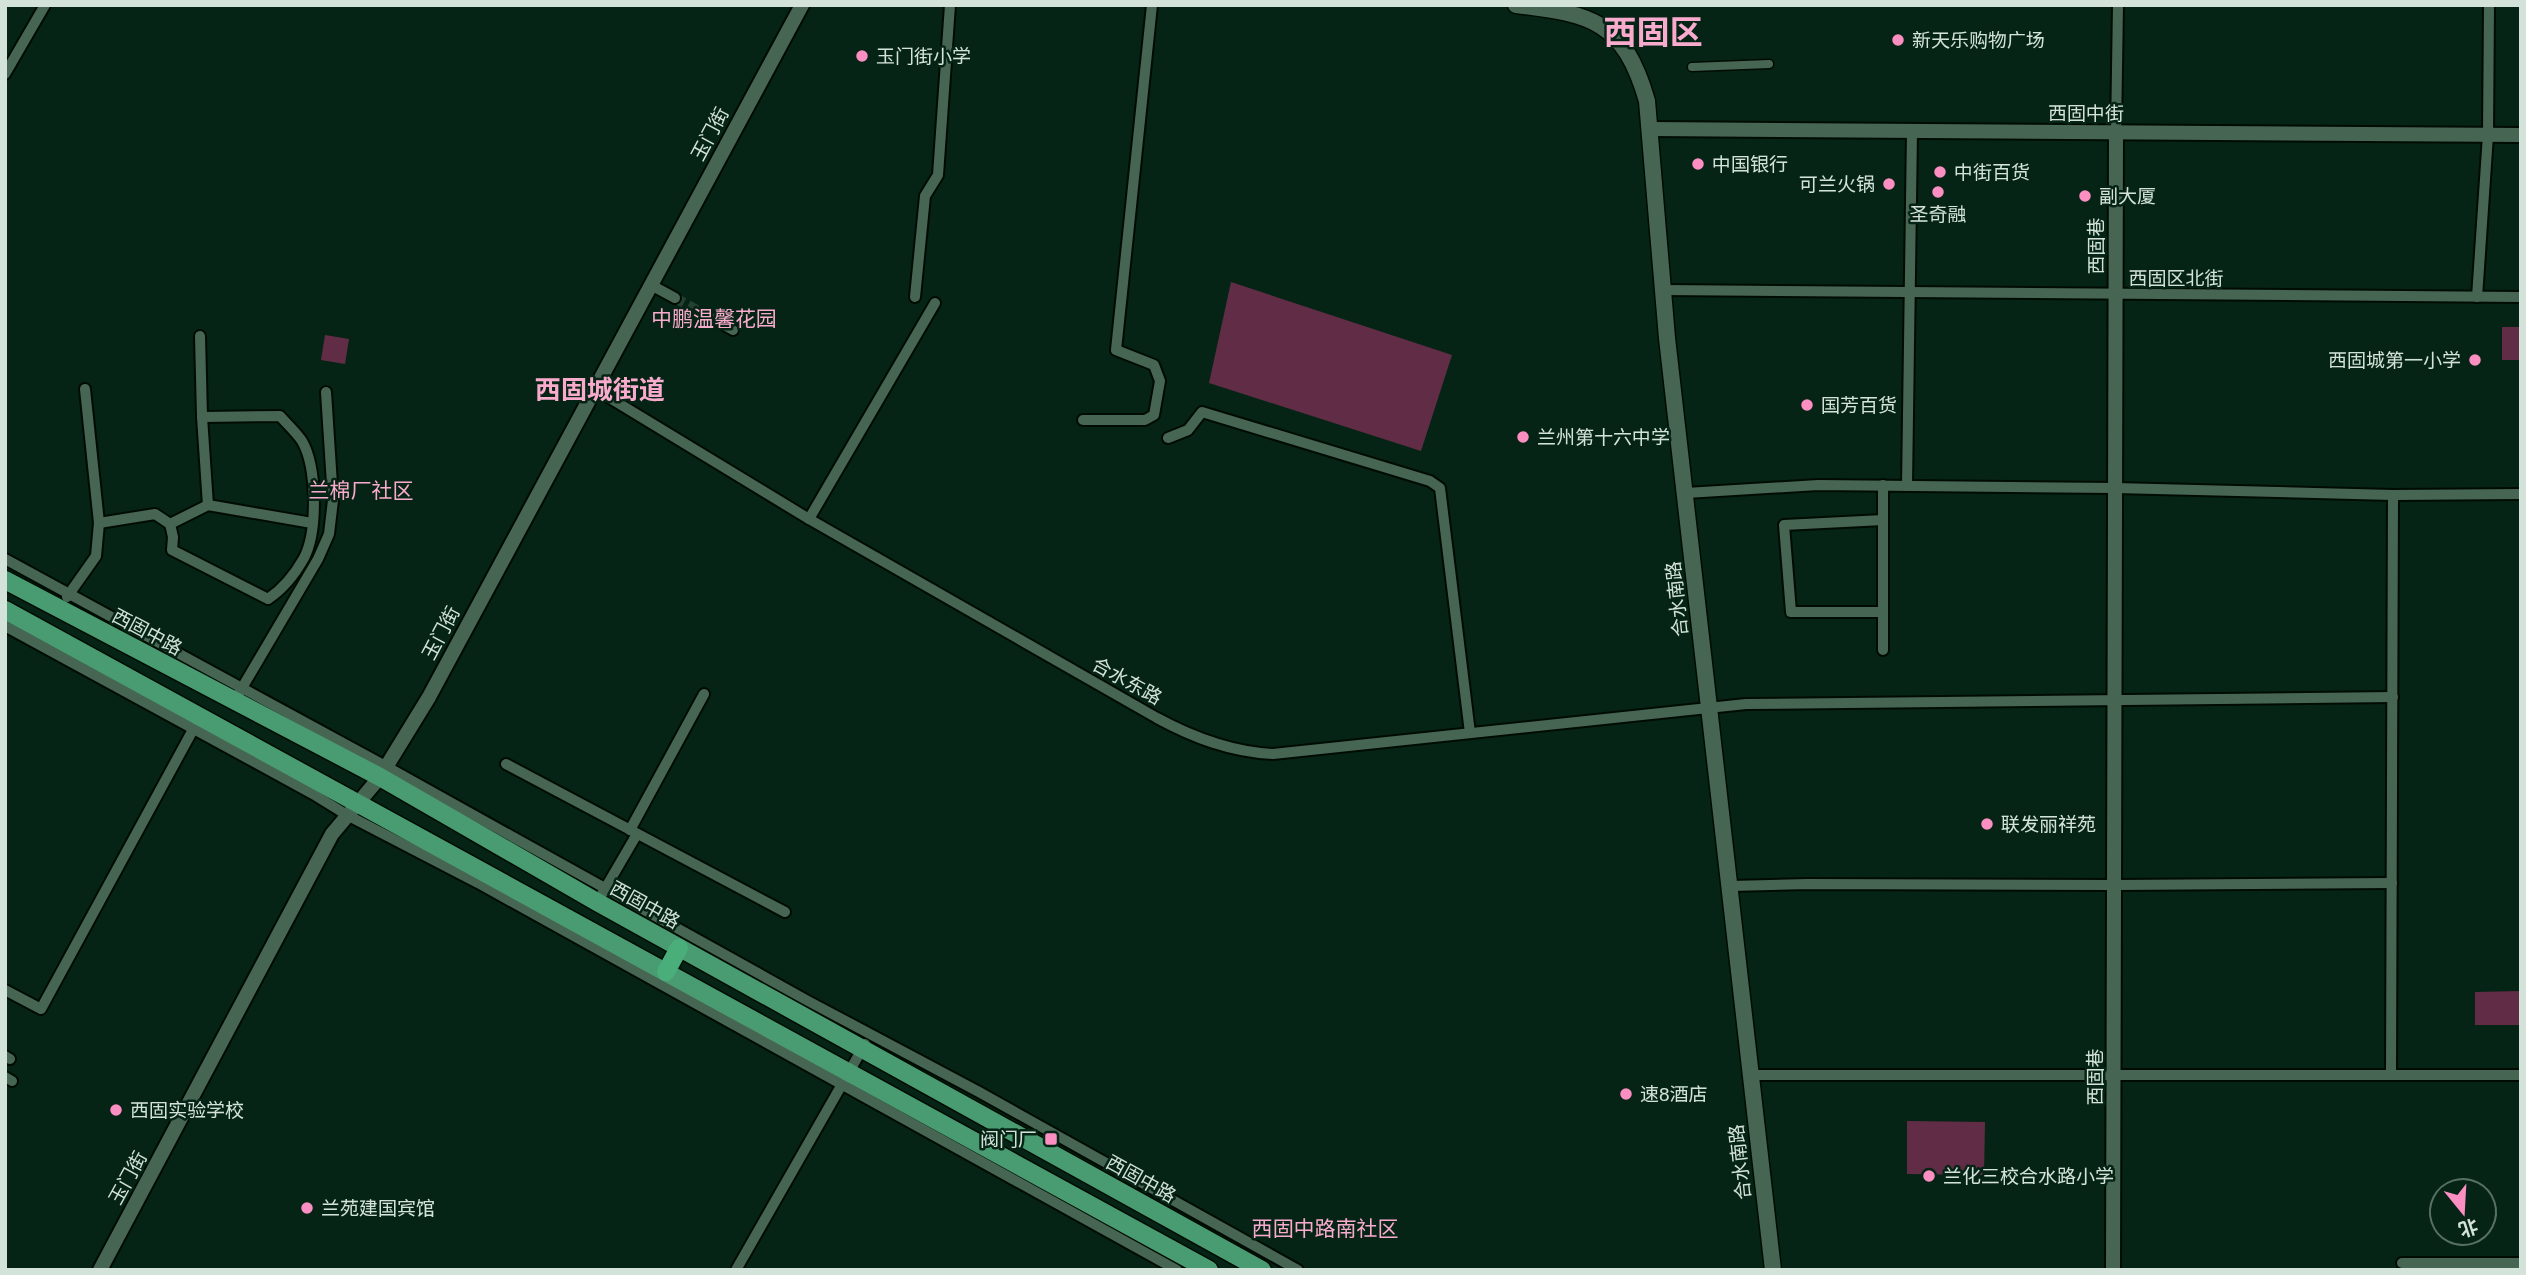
<svg xmlns="http://www.w3.org/2000/svg" width="2526" height="1275" font-family="Arial,'Noto Sans SC',sans-serif">
  <style>
    .green { fill: #612d46 }
    .lines { fill: none; stroke-linecap: round; stroke-linejoin: round }
    .minor-tunnel { stroke: #254132; stroke-width: 10; stroke-dasharray: 10 5; stroke-linecap: butt }
    .pedestrian-casing { stroke: #000c03; stroke-width: 11 }
    .minor-casing { stroke: #000c03; stroke-width: 14 }
    .tertiary-casing { stroke: #000c03; stroke-width: 18 }
    .secondary-casing { stroke: #000c03; stroke-width: 19 }
    .primary-casing { stroke: #000c03; stroke-width: 21 }
    .trunk-casing { stroke: #000c03; stroke-width: 21 }
    .pedestrian { stroke: #476553; stroke-width: 8 }
    .minor { stroke: #476553; stroke-width: 10 }
    .tertiary { stroke: #476553; stroke-width: 14 }
    .secondary { stroke: #476553; stroke-width: 16 }
    .primary { stroke: #499c71; stroke-width: 18 }
    .trunk { stroke: #4aae7b; stroke-width: 18 }
    .poi-dot { fill: #fc8fc1; stroke: #062415; stroke-width: 2.5 }
    .labels { text-anchor: middle; dominant-baseline: central; stroke-width: 5; stroke-linejoin: round; paint-order: stroke }
    .poi-label { font-size: 19px; fill: #d3e3d9; stroke: #062415; text-anchor: start }
    .street-label { font-size: 19px; fill: #d3e3d9; stroke: #062415 }
    .neighbourhood-label { font-size: 21px; fill: #f8abcc; stroke: #062415 }
    .district-label { font-size: 26px; font-weight: bold; fill: #f8abcc; stroke: #062415 }
    .town-label { font-size: 33px; font-weight: bold; fill: #f8abcc; stroke: #062415 }
  </style>
  <rect width="100%" height="100%" fill="#062415"/>
  <g class="green">
    <path d="M 1231,282 L 1452,355 L 1421,451 L 1209,383 Z"/>
    <rect x="2502" y="327" width="17" height="33"/>
    <path d="M 325,335 L 349,339 L 345,364 L 321,360 Z"/>
    <path d="M 2521,991 L 2521,1025 L 2475,1025 L 2475,992 Z"/>
    <path d="M 1907,1121 L 1985,1122 L 1984,1175 L 1907,1174 Z"/>
  </g>
  <g class="lines">
    <path class="minor-tunnel" d="M 675,298 L 706,315"/>
    <g class="pedestrian-casing">
      <path id="pedestrian" d="M 1692,67 L 1769,64"/>
    </g>
    <g class="minor-casing">
      <g id="minor">
        <path d="M 5,74 L 45,5"/>
        <path d="M 2116,132 L 2118,5"/>
        <path d="M 651,285 L 675,298"/>
        <path d="M 1663,290 L 2521,297"/>
        <path d="M 915,297 L 925,196 L 938,175 L 950,5"/>
        <path d="M 2477,297 L 2488,135 L 2489,5"/>
        <path d="M 706,315 L 733,330"/>
        <path d="M 200,336 L 202,417 L 208,505"/>
        <path d="M 595,389 L 809,519 L 1157,718 C 1194,738 1231,752 1273,754 L 1746,704 L 2393,697"/>
        <path d="M 1083,420 L 1145,420 L 1154,415 L 1160,381 L 1154,365 L 1116,350 L 1152,5"/>
        <path d="M 1168,438 L 1188,430 L 1202,412 L 1430,481 L 1440,488 L 1470,733"/>
        <path d="M 1907,486 L 1912,131"/>
        <path d="M 1686,493 L 1818,485 L 2115,488 L 2393,495 L 2521,494"/>
        <path d="M 809,519 L 935,303"/>
        <path d="M 99,523 L 155,514 L 170,524 L 173,537 L 172,550 L 268,599 C 283,589 295,574 304,558 C 318,531 317,467 302,441 C 296,432 287,424 280,416 L 202,417"/>
        <path d="M 170,524 L 208,505 L 312,523"/>
        <path d="M 5,559 L 387,767 L 808,1001 L 979,1092 L 1298,1270"/>
        <path d="M 67,597 L 96,556 L 99,523 L 85,389"/>
        <path d="M 1883,612 L 1791,612 L 1784,525 L 1883,520"/>
        <path d="M 5,626 L 313,794 L 347,815 L 478,883 L 1177,1270"/>
        <path d="M 1883,650 L 1883,485"/>
        <path d="M 239,693 L 318,559 L 329,534 L 333,500 L 326,392"/>
        <path d="M 506,764 L 785,912"/>
        <path d="M 630,830 L 704,694"/>
        <path d="M 1731,886 L 1807,884 L 2115,885 L 2392,883"/>
        <path d="M 602,894 L 637,834"/>
        <path d="M 5,990 L 41,1009 L 195,726"/>
        <path d="M 5,1056 L 10,1059"/>
        <path d="M 2391,1074 L 2393,495"/>
        <path d="M 1752,1075 L 2521,1075"/>
        <path d="M 5,1077 L 12,1081"/>
        <path d="M 2402,1263 L 2521,1263"/>
        <path d="M 736,1270 L 865,1044"/>
      </g>
    </g>
    <g class="tertiary-casing">
      <g id="tertiary">
        <path d="M 1651,129 L 2521,135"/>
        <path d="M 100,1270 L 332,834 L 380,777 L 429,697 L 802,5"/>
        <path d="M 2113,1270 L 2116,132"/>
      </g>
    </g>
    <g class="secondary-casing">
      <path id="secondary" d="M 1516,5 C 1592,14 1624,21 1647,101 L 1667,338 L 1773,1270"/>
    </g>
    <g class="primary-casing">
      <g id="primary">
        <path d="M 5,580 L 380,777 L 597,902 L 1262,1270"/>
        <path d="M 5,610 L 1209,1270"/>
      </g>
    </g>
    <g class="trunk-casing">
      <path id="trunk" d="M 666,972 L 679,948"/>
    </g>
    <use href="#pedestrian" class="pedestrian"/>
    <use href="#minor" class="minor"/>
    <use href="#tertiary" class="tertiary"/>
    <use href="#secondary" class="secondary"/>
    <use href="#primary" class="primary"/>
    <use href="#trunk" class="trunk"/>
  </g>
  <g class="poi-dot">
    <circle cx="1898" cy="40" r="7"/>
    <circle cx="862" cy="56" r="7"/>
    <circle cx="1698" cy="164" r="7"/>
    <circle cx="1940" cy="172" r="7"/>
    <circle cx="1889" cy="184" r="7"/>
    <circle cx="1938" cy="192" r="7"/>
    <circle cx="2085" cy="196" r="7"/>
    <circle cx="2475" cy="360" r="7"/>
    <circle cx="1807" cy="405" r="7"/>
    <circle cx="1523" cy="437" r="7"/>
    <circle cx="1987" cy="824" r="7"/>
    <circle cx="1626" cy="1094" r="7"/>
    <circle cx="116" cy="1110" r="7"/>
    <rect x="1044" y="1132" width="14" height="14" rx="3.5"/>
    <circle cx="1929" cy="1176" r="7"/>
    <circle cx="307" cy="1208" r="7"/>
  </g>
  <g class="labels">
    <g class="poi-label">
      <text x="1912" y="40">新天乐购物广场</text>
      <text x="876" y="56">玉门街小学</text>
      <text x="1712" y="164">中国银行</text>
      <text x="1954" y="172">中街百货</text>
      <text x="1875" y="184" text-anchor="end">可兰火锅</text>
      <text x="2099" y="196">副大厦</text>
      <text x="1938" y="214" text-anchor="middle">圣奇融</text>
      <text x="2461" y="360" text-anchor="end">西固城第一小学</text>
      <text x="1821" y="405">国芳百货</text>
      <text x="1537" y="437">兰州第十六中学</text>
      <text x="2001" y="824">联发丽祥苑</text>
      <text x="1640" y="1094">速8酒店</text>
      <text x="130" y="1110">西固实验学校</text>
      <text x="1037" y="1139" text-anchor="end">阀门厂</text>
      <text x="1943" y="1176">兰化三校合水路小学</text>
      <text x="321" y="1208">兰苑建国宾馆</text>
    </g>
    <g class="street-label">
      <text x="2086" y="113">西固中街</text>
      <text transform="translate(710 134) rotate(-62)">玉门街</text>
      <text transform="translate(2096 246) rotate(-90)">西固巷</text>
      <text x="2176" y="278">西固区北街</text>
      <text transform="translate(1677 599) rotate(-96)">合水南路</text>
      <text transform="translate(147 632) rotate(28)">西固中路</text>
      <text transform="translate(441 633) rotate(-62)">玉门街</text>
      <text transform="translate(1127 681) rotate(29)">合水东路</text>
      <text transform="translate(645 905) rotate(29)">西固中路</text>
      <text transform="translate(2095 1077) rotate(-90)">西固巷</text>
      <text transform="translate(1740 1162) rotate(-96)">合水南路</text>
      <text transform="translate(128 1178) rotate(-61)">玉门街</text>
      <text transform="translate(1141 1179) rotate(29)">西固中路</text>
    </g>
    <g class="neighbourhood-label">
      <text x="714" y="318">中鹏温馨花园</text>
      <text x="361" y="490">兰棉厂社区</text>
      <text x="1325" y="1228">西固中路南社区</text>
    </g>
    <g class="district-label">
      <text x="600" y="390">西固城街道</text>
    </g>
    <g class="town-label">
      <text x="1653" y="32">西固区</text>
    </g>
  </g>
  <rect width="2526" height="1275" fill="none" stroke="#d3e3d9" stroke-width="14"/>
  <g transform="translate(2463 1212) rotate(162)"><circle r="33" fill="#062415" stroke="#587063" stroke-width="2"/>
  <path d="M0-5L12 26L0 18L-12 26Z" fill="#fc8fc1"/>
  <text y="-10" font-size="19" font-weight="bold" text-anchor="middle" fill="#d3e3d9">北</text>
  </g>
</svg>
